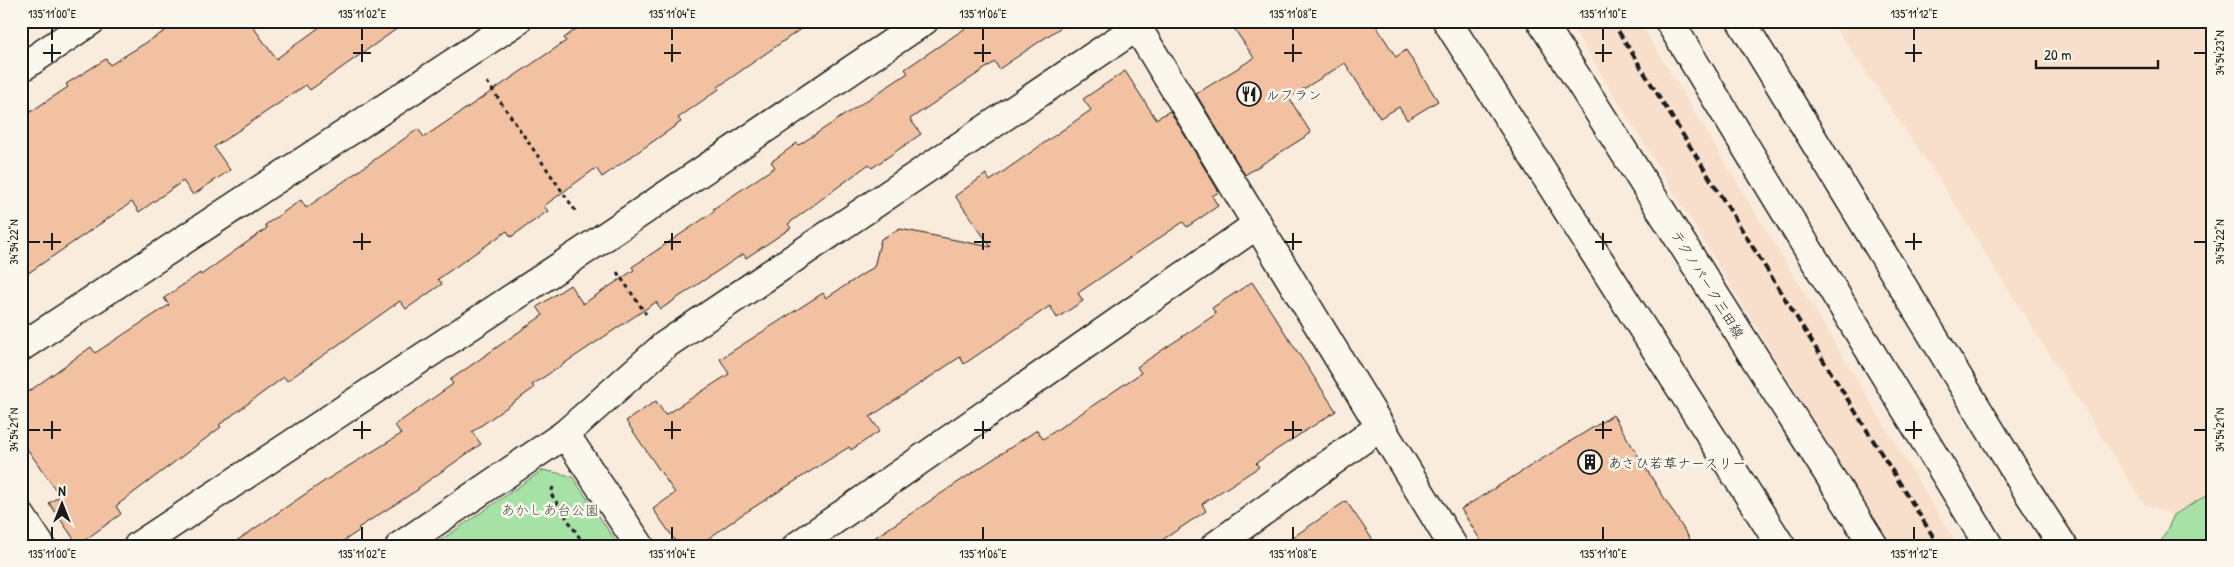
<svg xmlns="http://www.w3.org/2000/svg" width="2234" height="567" font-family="'Patrick Hand','Klee One',sans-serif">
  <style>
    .built { fill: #f7dfcb }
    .green { fill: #a6e1a6; stroke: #617e61 }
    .building { fill: #f1c1a1; stroke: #1c1c1c }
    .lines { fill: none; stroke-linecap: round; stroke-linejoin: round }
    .minor-casing { stroke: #1c1c1c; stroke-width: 31 }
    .tertiary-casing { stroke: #1c1c1c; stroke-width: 31 }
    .secondary-casing { stroke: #1c1c1c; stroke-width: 31 }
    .path { stroke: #1c1c1c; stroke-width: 3; stroke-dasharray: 4 4; stroke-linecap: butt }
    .minor { stroke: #fbf7ec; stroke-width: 28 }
    .tertiary { stroke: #fbf7ec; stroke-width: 28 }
    .secondary { stroke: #fbf7ec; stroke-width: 28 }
    .rail { stroke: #1c1c1c; stroke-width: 4; stroke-dasharray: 8 4; stroke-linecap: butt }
    .ticks { fill: none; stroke: #1c1c1c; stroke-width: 2 }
    .labels { text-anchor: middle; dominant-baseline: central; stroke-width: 5; stroke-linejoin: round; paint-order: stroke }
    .poi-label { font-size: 14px; fill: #1c1c1c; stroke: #fbf7ec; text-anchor: start }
    .street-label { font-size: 14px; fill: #1c1c1c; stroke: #fbf7ec }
    .park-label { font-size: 14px; fill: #455745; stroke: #fbf7ec }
    .neatline { fill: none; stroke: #1c1c1c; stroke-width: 2 }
    .ticks-label { font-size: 12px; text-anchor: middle; fill: #1c1c1c }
  </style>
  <rect width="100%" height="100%" fill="#f9ecdd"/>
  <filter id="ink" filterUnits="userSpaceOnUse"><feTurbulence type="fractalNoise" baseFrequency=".02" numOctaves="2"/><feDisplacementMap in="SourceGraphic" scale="10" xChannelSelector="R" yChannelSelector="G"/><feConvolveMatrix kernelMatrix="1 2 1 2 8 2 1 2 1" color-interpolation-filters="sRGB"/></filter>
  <g filter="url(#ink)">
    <g class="built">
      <path d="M 1569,21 L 1639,21 L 1958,546 L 1890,546 Z"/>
      <path d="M 1831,21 L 2213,21 L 2213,546 L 2159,546 L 2173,515 L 2144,504 L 1936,175 Z"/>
    </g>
    <g class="green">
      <path d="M 543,470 L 572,476 L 619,546 L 432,546 Z"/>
      <path d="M 2213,491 L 2213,546 L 2159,546 L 2174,515 Z"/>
    </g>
    <g class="building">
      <path d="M 181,21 L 249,21 L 276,59 L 328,21 L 408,21 L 310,90 L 306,85 L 214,147 L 230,170 L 193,195 L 183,181 L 139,212 L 132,202 L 21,278 L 21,118 L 68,87 L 66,84 L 106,59 L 110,65 Z"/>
      <path d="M 587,21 L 812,21 L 718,87 L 719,89 L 678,118 L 681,122 L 602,177 L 596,168 L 544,206 L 548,211 L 511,237 L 507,231 L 438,279 L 442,284 L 406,309 L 400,301 L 287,381 L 284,377 L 219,425 L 221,427 L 116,506 L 121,514 L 78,545 L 49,503 L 60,496 L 21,440 L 21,397 L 91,347 L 95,353 L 169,305 L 164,298 L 200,273 L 201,275 L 267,228 L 265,225 L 301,200 L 306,208 L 418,129 L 424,137 L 566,41 L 564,38 Z"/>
      <path d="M 976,21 L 1070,21 L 999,69 L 995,62 L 910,119 L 921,134 L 872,168 L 869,164 L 788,224 L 791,228 L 746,258 L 743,254 L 661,309 L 656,302 L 532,385 L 534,388 L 472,432 L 481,444 L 418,488 L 419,489 L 358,528 L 360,530 L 336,546 L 229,546 L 326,480 L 401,434 L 395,425 L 453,384 L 450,380 L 543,315 L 537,307 L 570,285 L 583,304 L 634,270 L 632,267 L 715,211 L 713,209 L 775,167 L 771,162 L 797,143 L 799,145 L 908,73 L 905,69 Z"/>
      <path d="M 1229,21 L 1373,21 L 1396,57 L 1406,50 L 1438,101 L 1407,120 L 1399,107 L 1380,118 L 1345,63 L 1289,98 L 1311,133 L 1245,175 L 1196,94 L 1254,58 Z"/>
      <path d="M 1125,71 L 1156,119 L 1170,111 L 1219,192 L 1212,196 L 1218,206 L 1187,227 L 1183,222 L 1078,293 L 1083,301 L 1057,318 L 1050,306 L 964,364 L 960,357 L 870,417 L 880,431 L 851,450 L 849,447 L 740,516 L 698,546 L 679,546 L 653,509 L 675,493 L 626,421 L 656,401 L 665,415 L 729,374 L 720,359 L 823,293 L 826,298 L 874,267 L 881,239 L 900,229 L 991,247 L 955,196 L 986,174 L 990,181 L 1091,110 L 1083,99 Z"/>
      <path d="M 1252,282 L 1336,411 L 1256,463 L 1259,467 L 1202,504 L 1206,511 L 1153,546 L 862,546 L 1037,430 L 1043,439 L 1141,373 L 1137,367 L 1216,314 L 1212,308 Z"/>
      <path d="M 1613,415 L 1694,546 L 1484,546 L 1461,509 Z"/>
      <path d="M 1346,501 L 1377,546 L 1280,546 Z"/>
    </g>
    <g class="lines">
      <g class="minor-casing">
        <g id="minor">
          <path d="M 21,347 L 517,21"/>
          <path d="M 565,434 L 640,546"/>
          <path d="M 21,516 L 41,546"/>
          <path d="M 138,546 L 597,242 L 924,21"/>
          <path d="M 400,546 L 565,434 L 665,345 L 1137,27 L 1453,546"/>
          <path d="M 797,546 L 1258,224"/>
          <path d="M 1215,546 L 1380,427"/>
        </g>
      </g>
      <g class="tertiary-casing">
        <path id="tertiary" d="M 21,68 L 91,21"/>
      </g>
      <g class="secondary-casing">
        <g id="secondary">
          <path d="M 1447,21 L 1781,546"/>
          <path d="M 1541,21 L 1874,546"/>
          <path d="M 1669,21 L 1989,546"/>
          <path d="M 1741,21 L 2028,492 L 2063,546"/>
        </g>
      </g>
      <g class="path">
        <path d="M 487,82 L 577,213"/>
        <path d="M 617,272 L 646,314"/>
        <path d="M 553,487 L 551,494 L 585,546"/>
      </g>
      <use href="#minor" class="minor"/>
      <use href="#tertiary" class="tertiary"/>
      <use href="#secondary" class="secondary"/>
      <path class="rail" d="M 1612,21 L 1939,546"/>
    </g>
  </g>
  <path class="ticks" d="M 52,28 L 52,40M 362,28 L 362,40M 672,28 L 672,40M 983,28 L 983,40M 1293,28 L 1293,40M 1603,28 L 1603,40M 1914,28 L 1914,40M 52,44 L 52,62M 362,44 L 362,62M 672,44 L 672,62M 983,44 L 983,62M 1293,44 L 1293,62M 1603,44 L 1603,62M 1914,44 L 1914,62M 43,53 L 61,53M 353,53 L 371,53M 664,53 L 681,53M 974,53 L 991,53M 1284,53 L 1302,53M 1595,53 L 1612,53M 1905,53 L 1922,53M 2194,53 L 2206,53M 52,233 L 52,250M 362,233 L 362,250M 672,233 L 672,250M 983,233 L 983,250M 1293,233 L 1293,250M 1603,233 L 1603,250M 1914,233 L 1914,250M 28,242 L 40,242M 43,242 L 61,242M 353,242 L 371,242M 664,242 L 681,242M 974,242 L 991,242M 1284,242 L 1302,242M 1595,242 L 1612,242M 1905,242 L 1922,242M 2194,242 L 2206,242M 52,421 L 52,439M 362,421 L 362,439M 672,421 L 672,439M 983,421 L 983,439M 1293,421 L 1293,439M 1603,421 L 1603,439M 1914,421 L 1914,439M 28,430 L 40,430M 43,430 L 61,430M 353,430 L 371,430M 664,430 L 681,430M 974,430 L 991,430M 1284,430 L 1302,430M 1595,430 L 1612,430M 1905,430 L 1922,430M 2194,430 L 2206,430M 52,527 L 52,540M 362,527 L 362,540M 672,527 L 672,540M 983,527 L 983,540M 1293,527 L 1293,540M 1603,527 L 1603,540M 1914,527 L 1914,540"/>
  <defs>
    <g id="restaurant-ring" transform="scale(1.25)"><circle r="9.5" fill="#fbf7ec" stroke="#1c1c1c" stroke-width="1.5"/><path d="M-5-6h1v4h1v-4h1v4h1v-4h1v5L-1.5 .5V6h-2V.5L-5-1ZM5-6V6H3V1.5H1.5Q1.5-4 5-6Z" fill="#1c1c1c"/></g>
    <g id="building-ring" transform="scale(1.25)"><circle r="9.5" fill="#fbf7ec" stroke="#1c1c1c" stroke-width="1.5"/><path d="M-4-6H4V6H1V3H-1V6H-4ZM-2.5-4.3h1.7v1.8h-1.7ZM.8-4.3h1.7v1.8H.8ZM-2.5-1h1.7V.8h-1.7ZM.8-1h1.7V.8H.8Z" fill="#1c1c1c"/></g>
  </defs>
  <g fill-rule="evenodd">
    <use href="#restaurant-ring" x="1249" y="94"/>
    <use href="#building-ring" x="1590" y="462"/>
  </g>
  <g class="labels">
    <g class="poi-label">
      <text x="1266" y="94">ルフラン</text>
      <text x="1608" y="462">あさひ若草ナースリー</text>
    </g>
    <g class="street-label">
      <text transform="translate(1708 284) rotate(58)">テクノパーク三田線</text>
    </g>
    <g class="park-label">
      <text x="550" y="509">あかしあ台公園</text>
    </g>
  </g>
  <rect width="2234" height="567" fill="none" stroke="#fbf7ec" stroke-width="55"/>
  <g transform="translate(62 504)" stroke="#fbf7ec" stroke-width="4" paint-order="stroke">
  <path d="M0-4L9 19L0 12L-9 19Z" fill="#1c1c1c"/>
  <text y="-8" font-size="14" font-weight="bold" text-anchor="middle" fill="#1c1c1c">N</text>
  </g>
  <path d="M2036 60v8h122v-8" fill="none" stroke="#1c1c1c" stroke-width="2.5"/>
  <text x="2044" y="60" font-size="15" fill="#1c1c1c" stroke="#fbf7ec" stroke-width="4" paint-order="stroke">20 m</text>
  <rect x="28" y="28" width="2178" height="512" class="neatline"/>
  <g class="ticks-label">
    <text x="52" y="18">135°11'00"E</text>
    <text x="362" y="18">135°11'02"E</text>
    <text x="672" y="18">135°11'04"E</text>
    <text x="983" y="18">135°11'06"E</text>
    <text x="1293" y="18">135°11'08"E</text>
    <text x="1603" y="18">135°11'10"E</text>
    <text x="1914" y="18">135°11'12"E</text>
    <text transform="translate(2220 53) rotate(-90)" y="4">34°54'23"N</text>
    <text transform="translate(14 242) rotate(-90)" y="4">34°54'22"N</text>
    <text transform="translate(2220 242) rotate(-90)" y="4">34°54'22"N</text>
    <text transform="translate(14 430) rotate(-90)" y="4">34°54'21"N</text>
    <text transform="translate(2220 430) rotate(-90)" y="4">34°54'21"N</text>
    <text x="52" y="558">135°11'00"E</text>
    <text x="362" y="558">135°11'02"E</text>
    <text x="672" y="558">135°11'04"E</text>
    <text x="983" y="558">135°11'06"E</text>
    <text x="1293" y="558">135°11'08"E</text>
    <text x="1603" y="558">135°11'10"E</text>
    <text x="1914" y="558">135°11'12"E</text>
  </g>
</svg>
